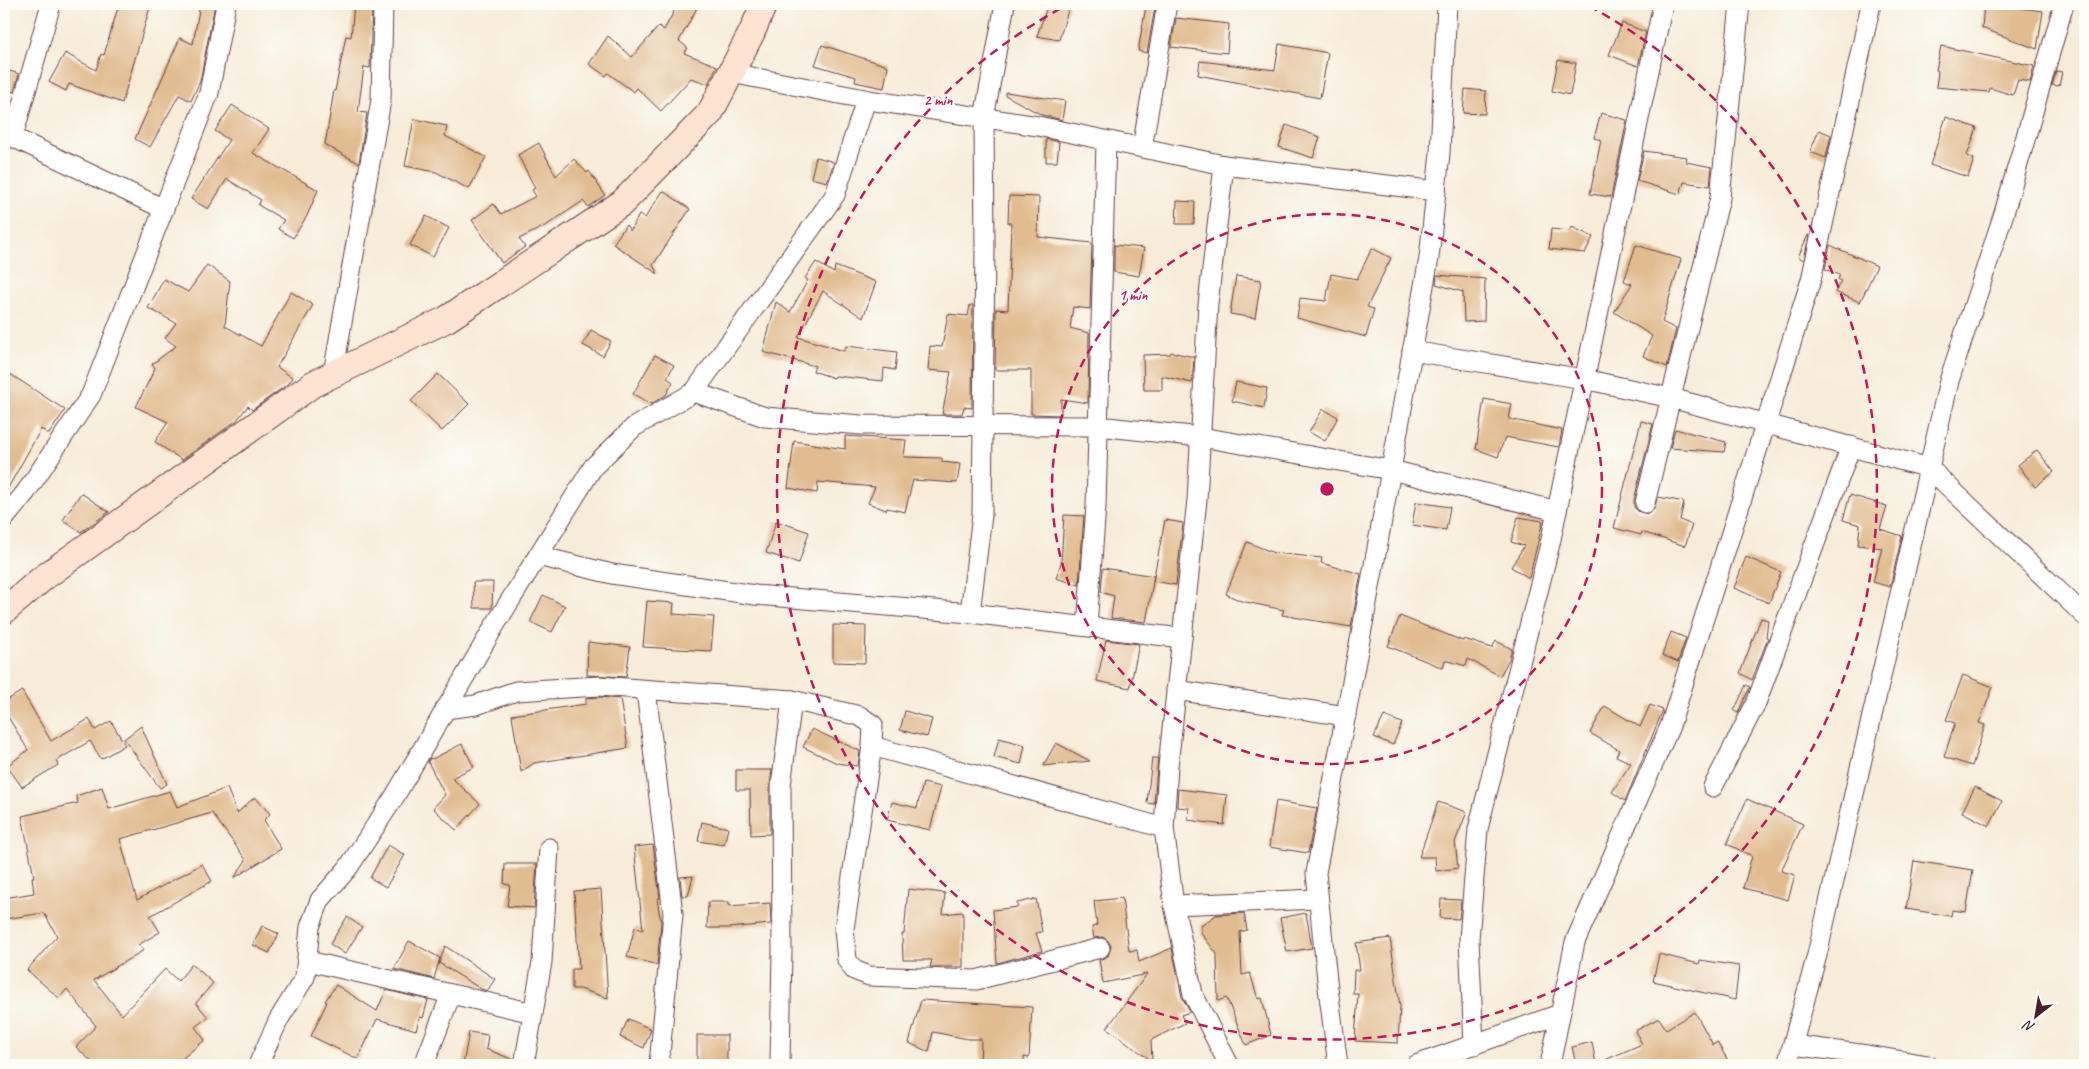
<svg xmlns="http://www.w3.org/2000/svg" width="2089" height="1069" font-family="Caveat,sans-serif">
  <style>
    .building { fill: #e1bc90 }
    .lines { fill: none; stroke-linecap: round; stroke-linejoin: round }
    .street-casing { stroke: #643e45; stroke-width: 21 }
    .secondary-casing { stroke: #643e45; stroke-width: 28 }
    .street { stroke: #fff; stroke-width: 19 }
    .secondary { stroke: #fde3d1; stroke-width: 26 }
    .ring { fill: none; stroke: #c2185b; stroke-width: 2.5; stroke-dasharray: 9 6 }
    .centre { fill: #c2185b; stroke: #fdfcf7; stroke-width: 2.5 }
    .ring-label { font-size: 15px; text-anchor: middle; font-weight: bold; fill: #c2185b; stroke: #fdfcf7; stroke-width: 5; stroke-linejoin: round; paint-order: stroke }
  </style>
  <rect width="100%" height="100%" fill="#fdfcf7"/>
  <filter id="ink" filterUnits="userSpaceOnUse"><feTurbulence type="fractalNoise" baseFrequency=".02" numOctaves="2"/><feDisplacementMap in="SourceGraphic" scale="10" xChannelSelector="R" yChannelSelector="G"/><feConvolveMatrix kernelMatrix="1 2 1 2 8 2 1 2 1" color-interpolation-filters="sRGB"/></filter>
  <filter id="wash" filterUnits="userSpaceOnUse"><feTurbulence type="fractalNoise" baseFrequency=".0096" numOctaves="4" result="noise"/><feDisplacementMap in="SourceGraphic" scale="20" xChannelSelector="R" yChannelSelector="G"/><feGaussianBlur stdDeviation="1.12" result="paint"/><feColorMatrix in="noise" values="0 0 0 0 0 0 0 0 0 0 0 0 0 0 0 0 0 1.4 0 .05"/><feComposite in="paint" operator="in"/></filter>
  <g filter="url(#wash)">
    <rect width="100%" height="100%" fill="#f6ecd8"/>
    <g id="blocks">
      <g class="building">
        <path d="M 119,4 L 151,4 L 122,103 L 69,84 L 66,91 L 49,82 L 65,53 L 96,70 L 101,54 L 104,55 Z"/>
        <path d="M 200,4 L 215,4 L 200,81 L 191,101 L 179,95 L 150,147 L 135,139 L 180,38 L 193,44 Z"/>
        <path d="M 354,4 L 372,4 L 370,68 L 364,67 L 358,112 L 367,113 L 359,163 L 325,145 L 334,90 L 335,91 L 346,36 L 351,37 Z"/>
        <path d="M 678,4 L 699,4 L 679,41 L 688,48 L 684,53 L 717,66 L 708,84 L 691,78 L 661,111 L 637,88 L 634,92 L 608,73 L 606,76 L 589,64 L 608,36 L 632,57 L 659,26 L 664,30 Z"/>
        <path d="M 1048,4 L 1070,4 L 1059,40 L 1037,36 Z"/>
        <path d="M 1984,4 L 2043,11 L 2037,49 L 1982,28 Z"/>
        <path d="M 1146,6 L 1155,7 L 1147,53 L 1138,51 Z"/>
        <path d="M 1176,18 L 1229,24 L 1227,53 L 1171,47 Z"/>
        <path d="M 1622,23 L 1646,32 L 1638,66 L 1609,55 Z"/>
        <path d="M 1279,44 L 1328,53 L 1320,98 L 1198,75 L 1200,61 L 1275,70 Z"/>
        <path d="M 822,45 L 888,66 L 884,88 L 855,82 L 856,77 L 815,65 Z"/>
        <path d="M 1941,46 L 2034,66 L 2030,82 L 2018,80 L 2013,95 L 1990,88 L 1989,92 L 1936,87 L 1938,71 L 1936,70 Z"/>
        <path d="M 1558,60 L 1576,63 L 1570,95 L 1552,91 Z"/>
        <path d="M 4,69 L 19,74 L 14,92 L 4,89 Z"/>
        <path d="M 2056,71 L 2062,72 L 2059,86 L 2052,85 Z"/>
        <path d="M 1465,89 L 1486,91 L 1485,114 L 1463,113 Z"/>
        <path d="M 1006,92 L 1065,101 L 1062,120 L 1042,115 L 1005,95 Z"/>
        <path d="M 232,105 L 269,129 L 253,153 L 318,190 L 307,216 L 293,238 L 278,229 L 284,220 L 258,205 L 261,200 L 227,179 L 208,209 L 191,199 L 229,140 L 215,131 Z"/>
        <path d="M 1601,113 L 1627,120 L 1611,197 L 1590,194 L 1601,140 L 1594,138 Z"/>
        <path d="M 1946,117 L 1977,128 L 1967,156 L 1974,159 L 1968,177 L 1930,165 Z"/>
        <path d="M 414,119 L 447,126 L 445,136 L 486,157 L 469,189 L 436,172 L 405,166 Z"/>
        <path d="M 1286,125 L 1320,137 L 1313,158 L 1279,147 Z"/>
        <path d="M 1819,130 L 1831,135 L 1826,158 L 1810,152 Z"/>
        <path d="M 1046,139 L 1059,142 L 1057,162 L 1046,162 Z"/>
        <path d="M 539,143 L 556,176 L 574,159 L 587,173 L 589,171 L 605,195 L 588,207 L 583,201 L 547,225 L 519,239 L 525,247 L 502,263 L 472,220 L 494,204 L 501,214 L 536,196 L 532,190 L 535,188 L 518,155 Z"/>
        <path d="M 1644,151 L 1687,157 L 1686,162 L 1712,167 L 1710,186 L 1684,182 L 1680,194 L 1637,181 Z"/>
        <path d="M 816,157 L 834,162 L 827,182 L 811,178 Z"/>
        <path d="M 663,191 L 690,209 L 653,265 L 658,274 L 613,244 L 626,225 L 630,231 L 639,215 L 645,218 Z"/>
        <path d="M 1009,196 L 1039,197 L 1038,237 L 1092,243 L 1090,309 L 1073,307 L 1070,328 L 1089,333 L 1088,403 L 1061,399 L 1061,415 L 1031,414 L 1031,370 L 995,370 L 996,309 L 1008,310 L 1011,223 L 1008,223 Z"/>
        <path d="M 1177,201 L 1195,202 L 1194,224 L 1176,224 Z"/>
        <path d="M 426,216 L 449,228 L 433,257 L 410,245 Z"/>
        <path d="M 1572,227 L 1593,237 L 1585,253 L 1549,249 L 1551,229 L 1570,231 Z"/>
        <path d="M 1808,235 L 1809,235 L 1804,260 L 1798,257 Z"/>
        <path d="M 1114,245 L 1144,248 L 1139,276 L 1114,272 Z"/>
        <path d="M 1636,245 L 1681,259 L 1662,322 L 1676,329 L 1667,367 L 1643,356 L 1652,336 L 1614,312 L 1632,284 L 1624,281 Z"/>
        <path d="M 1830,245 L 1877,266 L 1860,302 L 1835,292 L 1841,281 L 1838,279 L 1840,275 L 1825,269 Z"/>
        <path d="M 1372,248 L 1391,258 L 1367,307 L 1374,309 L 1366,337 L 1297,318 L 1300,298 L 1326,301 L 1331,274 L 1357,279 Z"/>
        <path d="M 816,262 L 834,273 L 835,266 L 876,282 L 863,318 L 823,291 L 798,337 L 844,351 L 846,346 L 897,352 L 895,370 L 884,368 L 883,381 L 835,376 L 834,378 L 813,371 L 815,366 L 763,352 L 776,302 L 790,312 L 808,280 L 805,278 Z"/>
        <path d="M 207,265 L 230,281 L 225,326 L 261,346 L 291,292 L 313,305 L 277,367 L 293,378 L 289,383 L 252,410 L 248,406 L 236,421 L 182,460 L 155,442 L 168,422 L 136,407 L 155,368 L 152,364 L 176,346 L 165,338 L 176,323 L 148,308 L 164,279 L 188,292 Z"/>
        <path d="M 1437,275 L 1485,279 L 1484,321 L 1464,322 L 1463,292 L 1436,284 Z"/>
        <path d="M 1236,276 L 1261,280 L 1255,318 L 1230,314 Z"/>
        <path d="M 970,305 L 973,305 L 972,408 L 964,407 L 962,414 L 942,414 L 951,372 L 928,370 L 930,346 L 942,347 L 948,314 L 968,316 Z"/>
        <path d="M 591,330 L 611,341 L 603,356 L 583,345 Z"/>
        <path d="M 1171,352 L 1194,357 L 1192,383 L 1162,376 L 1162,390 L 1144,390 L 1143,355 L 1170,354 Z"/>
        <path d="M 655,355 L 674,365 L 667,378 L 673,382 L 666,395 L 651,404 L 633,394 Z"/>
        <path d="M 4,370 L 65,410 L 49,434 L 41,429 L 4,495 Z"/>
        <path d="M 438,374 L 469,404 L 442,431 L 411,401 Z"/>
        <path d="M 1236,382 L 1267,388 L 1264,408 L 1232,401 Z"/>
        <path d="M 1484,399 L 1512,404 L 1509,419 L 1562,430 L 1559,447 L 1505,437 L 1498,457 L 1476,449 Z"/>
        <path d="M 1323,409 L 1338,417 L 1325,441 L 1309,432 Z"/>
        <path d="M 1641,421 L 1653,424 L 1634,500 L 1634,507 L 1638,511 L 1648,514 L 1653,510 L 1658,497 L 1684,502 L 1680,520 L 1692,525 L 1685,546 L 1642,532 L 1641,535 L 1614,528 Z"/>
        <path d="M 1675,429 L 1726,442 L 1724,452 L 1670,448 Z"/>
        <path d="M 845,436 L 906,440 L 904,457 L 942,458 L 942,462 L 960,464 L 957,483 L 913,480 L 905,512 L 887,508 L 886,510 L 868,503 L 875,487 L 818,482 L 817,493 L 788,488 L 794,441 L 845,449 Z"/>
        <path d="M 2037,450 L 2054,472 L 2035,487 L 2018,465 Z"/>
        <path d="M 81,493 L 109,512 L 81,532 L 63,520 Z"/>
        <path d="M 1850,495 L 1887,506 L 1880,529 L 1902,536 L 1890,587 L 1873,582 L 1882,548 L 1858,545 L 1860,525 L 1843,520 Z"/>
        <path d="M 1416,502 L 1450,507 L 1446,530 L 1412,525 Z"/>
        <path d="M 1064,515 L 1084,516 L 1079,585 L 1056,578 L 1061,563 Z"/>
        <path d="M 1518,517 L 1543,521 L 1529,578 L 1511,567 L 1524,546 L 1511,542 Z"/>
        <path d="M 1165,520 L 1183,523 L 1176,585 L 1153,581 Z"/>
        <path d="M 776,521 L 809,532 L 799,563 L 766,553 Z"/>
        <path d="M 1247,542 L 1274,553 L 1322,558 L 1321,563 L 1361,574 L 1351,627 L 1282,615 L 1284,610 L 1241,601 L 1226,594 Z"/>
        <path d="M 1746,557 L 1781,572 L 1769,603 L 1734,588 Z"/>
        <path d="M 1103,568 L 1154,576 L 1146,622 L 1111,618 L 1114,596 L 1101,592 Z"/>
        <path d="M 473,582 L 493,582 L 492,608 L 474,608 Z"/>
        <path d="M 543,595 L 565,606 L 552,632 L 530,622 Z"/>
        <path d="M 647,601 L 674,603 L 673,614 L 714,617 L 711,651 L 643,647 Z"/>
        <path d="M 1400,616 L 1463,641 L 1464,639 L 1492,648 L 1496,641 L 1512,649 L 1509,659 L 1500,676 L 1468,659 L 1466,666 L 1445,660 L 1443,668 L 1388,646 Z"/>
        <path d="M 1761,618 L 1768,620 L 1766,637 L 1768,638 L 1752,680 L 1740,673 Z"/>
        <path d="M 833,625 L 866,626 L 865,663 L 833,662 Z"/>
        <path d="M 1671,632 L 1686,638 L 1678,662 L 1662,655 Z"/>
        <path d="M 1106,640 L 1139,644 L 1130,688 L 1097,681 Z"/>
        <path d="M 588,642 L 630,647 L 626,677 L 587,675 Z"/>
        <path d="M 1963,675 L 1993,687 L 1979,723 L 1985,725 L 1972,766 L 1944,757 L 1955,723 L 1946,720 Z"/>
        <path d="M 1746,685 L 1750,687 L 1738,713 L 1734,711 Z"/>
        <path d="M 22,691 L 51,741 L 89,719 L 95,730 L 111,721 L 125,745 L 101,759 L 90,741 L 56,761 L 58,765 L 22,787 L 7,766 L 28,750 L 4,710 L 4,702 Z"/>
        <path d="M 599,697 L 620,699 L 628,748 L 534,763 L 521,772 L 512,715 L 586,704 L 586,698 Z"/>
        <path d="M 1650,705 L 1663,710 L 1625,801 L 1612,792 L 1631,763 L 1616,756 L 1619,750 L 1590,733 L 1605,706 L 1640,727 Z"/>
        <path d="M 905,711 L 932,719 L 927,737 L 900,730 Z"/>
        <path d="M 1384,716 L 1402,723 L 1393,745 L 1374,737 Z"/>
        <path d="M 141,726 L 167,784 L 160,788 L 124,739 Z"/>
        <path d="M 812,729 L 860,751 L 858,766 L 837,763 L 803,747 Z"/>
        <path d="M 999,738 L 1025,745 L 1021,764 L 994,757 Z"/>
        <path d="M 1056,743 L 1090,761 L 1043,766 Z"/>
        <path d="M 462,744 L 474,767 L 452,778 L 480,804 L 456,830 L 433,808 L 445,795 L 428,762 L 430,758 L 432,759 Z"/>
        <path d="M 1152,758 L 1158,758 L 1154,804 L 1147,803 Z"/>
        <path d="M 736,770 L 772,770 L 770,786 L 770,834 L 751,835 L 750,790 L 736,790 Z"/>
        <path d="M 923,783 L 941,787 L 930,830 L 887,820 L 892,802 L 917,808 Z"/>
        <path d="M 102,787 L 109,809 L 170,791 L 177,807 L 227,788 L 237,813 L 255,797 L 270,814 L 264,820 L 281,849 L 234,878 L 246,860 L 212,813 L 120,839 L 137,900 L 202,864 L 212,881 L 150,916 L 160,932 L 138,945 L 144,950 L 94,980 L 122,1015 L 165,969 L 178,981 L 192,964 L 213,983 L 196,1003 L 208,1017 L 195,1027 L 205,1040 L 174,1065 L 95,1065 L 76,1047 L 96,1026 L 67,989 L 59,998 L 27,970 L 57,936 L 44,913 L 4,919 L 4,898 L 34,893 L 32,877 L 34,877 L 22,816 L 78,803 L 76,796 Z"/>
        <path d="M 1975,787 L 2002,801 L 1989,826 L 1962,812 Z"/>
        <path d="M 1178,789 L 1227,795 L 1224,825 L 1188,820 L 1189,808 L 1177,807 Z"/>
        <path d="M 1747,799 L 1803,824 L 1781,871 L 1795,875 L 1788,900 L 1743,888 L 1752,856 L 1727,844 Z"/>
        <path d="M 1276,801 L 1317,808 L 1308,853 L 1269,847 Z"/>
        <path d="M 1438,802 L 1467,812 L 1455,842 L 1458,868 L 1436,871 L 1435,857 L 1419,857 Z"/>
        <path d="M 702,822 L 728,828 L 724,845 L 698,841 Z"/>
        <path d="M 388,845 L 405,855 L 386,887 L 370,878 Z"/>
        <path d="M 653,845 L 660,898 L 657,899 L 661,922 L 657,965 L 627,957 L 635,927 L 643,930 L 634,847 Z"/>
        <path d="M 1914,861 L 1973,870 L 1966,912 L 1952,910 L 1951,916 L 1906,909 Z"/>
        <path d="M 505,864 L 537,864 L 534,908 L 507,906 L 510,885 L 504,884 Z"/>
        <path d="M 693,876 L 688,896 L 682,896 L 680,877 Z"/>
        <path d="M 601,889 L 608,998 L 580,989 L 572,989 L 572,969 L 579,969 L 574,891 Z"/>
        <path d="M 908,889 L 945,893 L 943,914 L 963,912 L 963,967 L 930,967 L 932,960 L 903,960 L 902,934 L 904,934 Z"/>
        <path d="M 1122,898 L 1129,951 L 1137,950 L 1139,962 L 1172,948 L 1182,997 L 1190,1012 L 1181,1015 L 1185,1023 L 1151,1040 L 1152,1061 L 1107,1028 L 1147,974 L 1103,983 L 1099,960 L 1108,956 L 1111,946 L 1108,941 L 1103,937 L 1094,938 L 1092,927 L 1097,925 L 1094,901 Z"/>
        <path d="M 1036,899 L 1042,932 L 1036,933 L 1042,951 L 997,963 L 993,910 L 1018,907 L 1017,903 Z"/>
        <path d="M 1441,899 L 1461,900 L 1459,919 L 1440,918 Z"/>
        <path d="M 708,902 L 729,902 L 729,906 L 770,903 L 771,924 L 728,928 L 707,928 Z"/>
        <path d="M 1244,913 L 1247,930 L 1240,932 L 1242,975 L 1250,973 L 1258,999 L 1262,998 L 1271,1035 L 1246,1045 L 1227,999 L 1226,998 L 1218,1001 L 1217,954 L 1201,933 L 1201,926 L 1216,915 Z"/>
        <path d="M 1306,913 L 1312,948 L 1287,952 L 1280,918 Z"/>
        <path d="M 347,917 L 362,927 L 345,954 L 330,944 Z"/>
        <path d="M 262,926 L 279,934 L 269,953 L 253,945 Z"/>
        <path d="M 1390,938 L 1400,1006 L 1398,1043 L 1355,1041 L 1358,994 L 1353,994 L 1354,970 L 1360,970 L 1356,943 Z"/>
        <path d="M 409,941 L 440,958 L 434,979 L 394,969 Z"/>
        <path d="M 445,946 L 495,979 L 487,991 L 481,989 L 439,963 Z"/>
        <path d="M 1659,954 L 1699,964 L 1700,960 L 1739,966 L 1735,1000 L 1653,981 Z"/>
        <path d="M 336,985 L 377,1011 L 386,990 L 428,1000 L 423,1018 L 420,1017 L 416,1030 L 377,1019 L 358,1059 L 311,1036 L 327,1002 L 325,1001 Z"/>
        <path d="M 921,1000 L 1032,1007 L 1029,1058 L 1024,1057 L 1024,1065 L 980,1065 L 981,1039 L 968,1039 L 933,1032 L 929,1052 L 909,1043 Z"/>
        <path d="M 1695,1012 L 1713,1045 L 1717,1042 L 1727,1059 L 1723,1061 L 1725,1065 L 1576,1065 L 1572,1047 L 1592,1042 L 1596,1064 L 1642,1044 L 1635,1031 L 1659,1018 L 1666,1029 Z"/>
        <path d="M 628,1019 L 651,1029 L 644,1048 L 620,1037 Z"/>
        <path d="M 469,1032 L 488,1035 L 486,1049 L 514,1060 L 513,1065 L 463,1065 Z"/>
        <rect x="697" y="1035" width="30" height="30"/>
      </g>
    </g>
  </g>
  <g filter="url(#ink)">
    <use href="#blocks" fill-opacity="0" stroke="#643e45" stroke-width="1"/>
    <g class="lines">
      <g class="street-casing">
        <g id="street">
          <path d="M 731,73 L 875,101 L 1038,126 L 1224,165 L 1436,191"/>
          <path d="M 4,133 L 164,209"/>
          <path d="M 13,136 L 51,4"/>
          <path d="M 1142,148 L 1167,4"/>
          <path d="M 1224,165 L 1208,304 L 1197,500 L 1168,766 L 1164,828 L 1174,905 L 1193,994 L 1229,1065"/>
          <path d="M 1412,351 L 1584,379 L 1671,398 L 1929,468 L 2085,616"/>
          <path d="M 333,374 L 381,100 L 383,4"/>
          <path d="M 694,392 L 765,417 L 861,425 L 1098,426 L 1201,437 L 1391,470 L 1557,511"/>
          <path d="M 1645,503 L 1720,198 L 1740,4"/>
          <path d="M 4,519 L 26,492 L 91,395 L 209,93 L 226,4"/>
          <path d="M 538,556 L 612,574 L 755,595 L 970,613 L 1182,638"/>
          <path d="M 970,613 L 982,515 L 985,249 L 984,118 L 1005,4"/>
          <path d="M 1087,626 L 1096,506 L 1106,141"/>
          <path d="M 646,690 L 673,914 L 659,1065"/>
          <path d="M 1176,690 L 1346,716"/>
          <path d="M 445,709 L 476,705 L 516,691 L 599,686 L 792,700 L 860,716 L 873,725 L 872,746 L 844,929 L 847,960 L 854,970 L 869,976 L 976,980 L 1100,948"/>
          <path d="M 872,746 L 1164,828"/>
          <path d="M 1713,787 L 1756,703 L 1851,446"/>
          <path d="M 1174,905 L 1318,899"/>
          <path d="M 308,961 L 533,1013"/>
          <path d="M 1474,1045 L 1469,939 L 1478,829 L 1550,544 L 1663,4"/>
          <path d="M 1793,1045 L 1867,1055 L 1928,1065"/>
          <path d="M 258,1065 L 279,1019 L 305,977 L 310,927 L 320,900 L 348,868 L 395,796 L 495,625 L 593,467 L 634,427 L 694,392 L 835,195 L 866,100"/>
          <path d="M 424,1065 L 451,994"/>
          <path d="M 524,1065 L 542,962 L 549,848"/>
          <path d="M 780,1065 L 782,950 L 781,786 L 792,700"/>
          <path d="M 1338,1065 L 1327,980 L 1316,873 L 1372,576 L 1429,258 L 1440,153 L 1447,4"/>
          <path d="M 1416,1065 L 1560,1014"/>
          <path d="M 1550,1065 L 1575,942 L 1670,726 L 1811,280 L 1871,4"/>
          <path d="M 1787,1065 L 1817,955 L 1949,381 L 2004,213 L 2064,4"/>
        </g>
      </g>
      <g class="secondary-casing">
        <path id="secondary" d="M 4,611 L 43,578 L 313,384 L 447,319 L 622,203 L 710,113 L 752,32 L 764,4"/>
      </g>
      <use href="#street" class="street"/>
      <use href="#secondary" class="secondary"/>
    </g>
  </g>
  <g class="ring">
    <circle cx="1327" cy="489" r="275"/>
    <path d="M1589 6A550 550 0 1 1 1065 6"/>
  </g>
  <circle cx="1327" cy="489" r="8" class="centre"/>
  <g class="ring-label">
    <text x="938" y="105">2 min</text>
    <text x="1133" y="300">1 min</text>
  </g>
  <rect width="2089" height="1069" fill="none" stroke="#fdfcf7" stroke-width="20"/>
  <g transform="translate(2036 1016) rotate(211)" stroke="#fdfcf7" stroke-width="4" paint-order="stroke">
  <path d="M0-4L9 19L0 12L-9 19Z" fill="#4a1f2b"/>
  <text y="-8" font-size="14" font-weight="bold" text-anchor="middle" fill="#4a1f2b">N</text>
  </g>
</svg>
